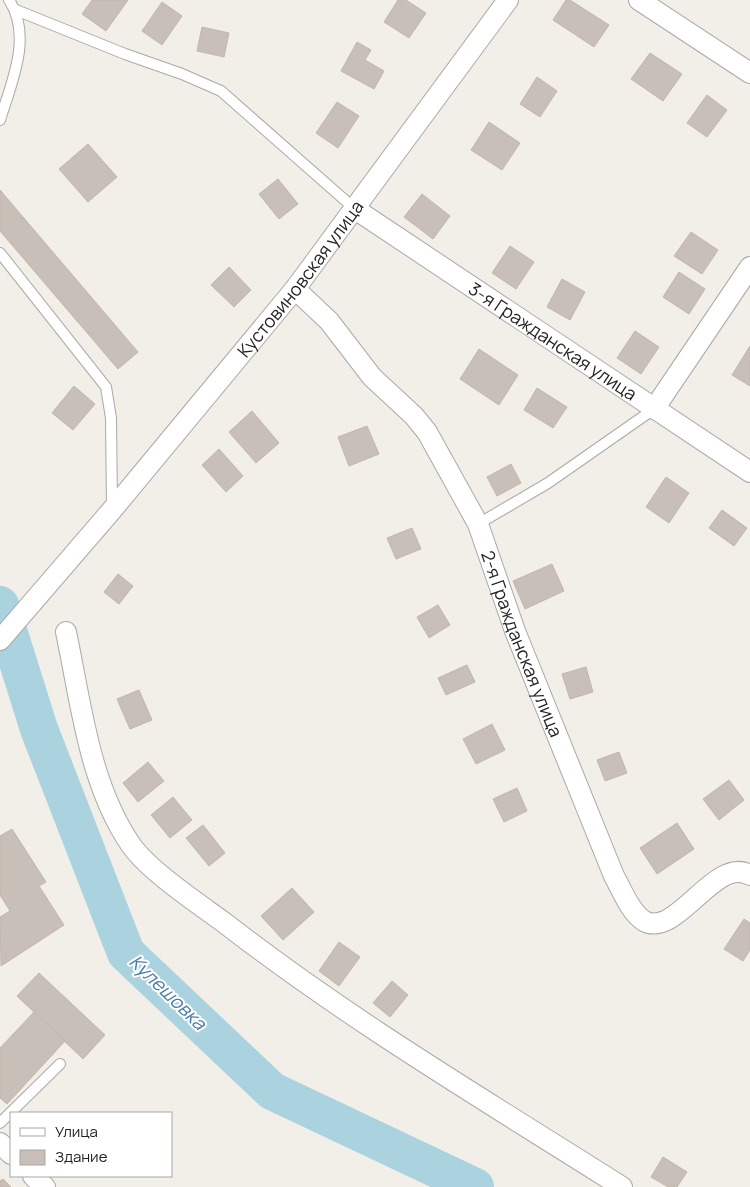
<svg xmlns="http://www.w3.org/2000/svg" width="750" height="1187" font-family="Manrope,sans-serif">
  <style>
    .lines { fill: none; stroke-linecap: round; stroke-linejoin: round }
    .river { stroke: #aad3df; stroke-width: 38 }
    .building { fill: #c7bfb8; stroke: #c4b6ab }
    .lane-casing { stroke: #a9a9a9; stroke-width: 12 }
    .street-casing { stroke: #a9a9a9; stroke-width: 22 }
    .lane { stroke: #fff; stroke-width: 10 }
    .street { stroke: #fff; stroke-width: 20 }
    .labels { text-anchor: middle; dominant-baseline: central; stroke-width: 4; stroke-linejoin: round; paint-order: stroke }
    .street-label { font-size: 18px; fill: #222; stroke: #fff }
    .water-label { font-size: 19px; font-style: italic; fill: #4a7aab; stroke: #fff }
  </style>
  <rect width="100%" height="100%" fill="#f2efe9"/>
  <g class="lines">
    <path class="river" d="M 0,605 L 39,729 L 126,953 L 272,1091 L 475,1187"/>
  </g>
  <g class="building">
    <path d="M 92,0 L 128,0 L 106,31 L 82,14 Z"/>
    <path d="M 398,0 L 406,0 L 426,13 L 409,38 L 384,22 Z"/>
    <path d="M 566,0 L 570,0 L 609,25 L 594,47 L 553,20 Z"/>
    <path d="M 162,2 L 182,16 L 162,45 L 142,31 Z"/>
    <path d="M 202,27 L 229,33 L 224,57 L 197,51 Z"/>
    <path d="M 357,42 L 371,50 L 365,60 L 384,71 L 374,89 L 341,71 Z"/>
    <path d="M 650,53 L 682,74 L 663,101 L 631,79 Z"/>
    <path d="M 537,77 L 557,91 L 540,117 L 520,104 Z"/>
    <path d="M 707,95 L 727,110 L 707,137 L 687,123 Z"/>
    <path d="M 337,102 L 359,116 L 338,148 L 316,133 Z"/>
    <path d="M 489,122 L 520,143 L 502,170 L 471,150 Z"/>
    <path d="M 88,144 L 117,177 L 88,202 L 59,169 Z"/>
    <path d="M 278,179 L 298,204 L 279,219 L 259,194 Z"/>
    <path d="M 0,190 L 138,352 L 118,369 L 0,231 Z"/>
    <path d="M 422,194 L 450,216 L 433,239 L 404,217 Z"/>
    <path d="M 691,232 L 718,250 L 702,274 L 674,256 Z"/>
    <path d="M 510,246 L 534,262 L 516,289 L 492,273 Z"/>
    <path d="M 229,267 L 251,290 L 234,307 L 211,285 Z"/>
    <path d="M 679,272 L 705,289 L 689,314 L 663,297 Z"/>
    <path d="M 562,279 L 585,292 L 570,320 L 547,307 Z"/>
    <path d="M 635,331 L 659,347 L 641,374 L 617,358 Z"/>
    <path d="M 750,346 L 750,386 L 732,375 Z"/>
    <path d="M 479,349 L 518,375 L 499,405 L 460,379 Z"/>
    <path d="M 74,386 L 95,404 L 73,430 L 52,413 Z"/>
    <path d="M 537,388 L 567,407 L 553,428 L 524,410 Z"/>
    <path d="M 252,411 L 279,443 L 256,463 L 229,432 Z"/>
    <path d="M 367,426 L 379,454 L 349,466 L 338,437 Z"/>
    <path d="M 219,449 L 243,476 L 226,492 L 202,465 Z"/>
    <path d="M 511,464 L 521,483 L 497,496 L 487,477 Z"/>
    <path d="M 666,477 L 689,493 L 669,523 L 646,507 Z"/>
    <path d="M 722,510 L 747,528 L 734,546 L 709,528 Z"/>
    <path d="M 412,528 L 421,549 L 396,559 L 387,538 Z"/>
    <path d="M 552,564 L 564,591 L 525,609 L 513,581 Z"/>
    <path d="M 118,574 L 133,586 L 119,604 L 104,592 Z"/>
    <path d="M 438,605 L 450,625 L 429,638 L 417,617 Z"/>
    <path d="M 467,665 L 475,682 L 446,695 L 438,678 Z"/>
    <path d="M 586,667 L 593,692 L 570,699 L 562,674 Z"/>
    <path d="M 139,690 L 152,720 L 130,729 L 117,699 Z"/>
    <path d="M 492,724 L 505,750 L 476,764 L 463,739 Z"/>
    <path d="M 619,752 L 627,773 L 605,781 L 597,760 Z"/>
    <path d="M 148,762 L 164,781 L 138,802 L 123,783 Z"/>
    <path d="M 729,780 L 744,800 L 719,820 L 703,799 Z"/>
    <path d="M 517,788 L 527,811 L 504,822 L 493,799 Z"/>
    <path d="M 173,797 L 192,820 L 170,838 L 151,815 Z"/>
    <path d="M 677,823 L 694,849 L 657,874 L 640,848 Z"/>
    <path d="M 203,825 L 225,853 L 209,866 L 186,838 Z"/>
    <path d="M 12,829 L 46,882 L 39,886 L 64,925 L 1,966 L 0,917 L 10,911 L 0,895 L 0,836 Z"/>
    <path d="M 292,888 L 314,912 L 283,940 L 261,916 Z"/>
    <path d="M 744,919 L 750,923 L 750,950 L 743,961 L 724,949 Z"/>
    <path d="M 339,942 L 360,957 L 339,986 L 319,971 Z"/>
    <path d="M 39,973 L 105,1035 L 83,1059 L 17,996 Z"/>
    <path d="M 392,981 L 408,995 L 390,1017 L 373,1003 Z"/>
    <path d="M 34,1012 L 65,1041 L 7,1104 L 0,1098 L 0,1048 Z"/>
    <path d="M 663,1157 L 687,1172 L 677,1187 L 668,1187 L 651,1177 Z"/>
    <path d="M 3,1179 L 11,1187 L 0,1187 L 0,1181 Z"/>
  </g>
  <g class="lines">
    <g class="lane-casing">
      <g id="lane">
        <path d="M 16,10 L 125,54 L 182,74 L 221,91 L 355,209"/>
        <path d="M 0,120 C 11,84 33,36 9,0"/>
        <path d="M 0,253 L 106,387 L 111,418 L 112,507"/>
        <path d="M 478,524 L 548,483 L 654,409"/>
        <path d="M 0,1123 L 60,1064"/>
      </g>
    </g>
    <g class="street-casing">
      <g id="street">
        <path d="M 639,0 L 750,73"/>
        <path id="s1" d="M 355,209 L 750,472"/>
        <path id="s2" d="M 295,289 L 329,321 L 372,377 L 414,416 L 427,432 L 478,524 L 515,631 L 614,876 C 622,890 630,912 644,921 C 677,939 715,855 750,875"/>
        <path d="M 654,409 L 750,267"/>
        <path d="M 66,632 C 81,703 89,784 131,845 C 149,871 199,904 226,924 C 351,1021 488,1102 622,1187"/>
        <path id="s3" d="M 0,640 L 112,510 L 295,289 L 508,0"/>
        <path d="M 0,1143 L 11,1154"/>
        <path d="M 33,1176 L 45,1187"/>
      </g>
    </g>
    <use href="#lane" class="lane"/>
    <use href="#street" class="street"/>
  </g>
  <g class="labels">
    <g class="street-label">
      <text stroke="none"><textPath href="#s3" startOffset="470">Кустовиновская улица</textPath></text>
      <text stroke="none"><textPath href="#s1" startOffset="238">3-я Гражданская улица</textPath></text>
      <text stroke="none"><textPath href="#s2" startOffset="428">2-я Гражданская улица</textPath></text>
    </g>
    <g class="water-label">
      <text transform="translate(168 992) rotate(44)">Кулешовка</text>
    </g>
  </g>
  <rect x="10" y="1112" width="162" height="65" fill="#ffffff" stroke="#a7a7a7"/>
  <rect x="20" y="1128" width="25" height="8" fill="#ffffff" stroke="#a7a7a7"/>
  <text x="55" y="1137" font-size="15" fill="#222222">Улица</text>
  <rect x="20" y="1150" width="25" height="15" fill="#c7bfb8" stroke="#a7a7a7"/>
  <text x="55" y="1162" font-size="15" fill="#222222">Здание</text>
</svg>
